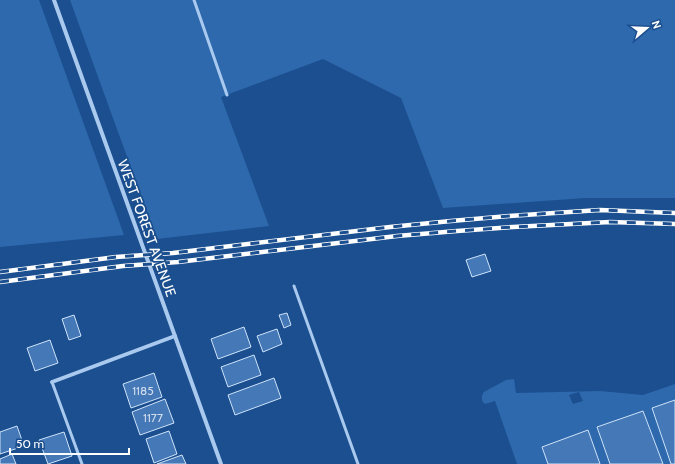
<svg xmlns="http://www.w3.org/2000/svg" width="675" height="464" font-family="Cabin,sans-serif">
  <style>
    .green { fill: #2e69ad; fill-rule: evenodd }
    .building { fill: #4478b7; stroke: #cfe3fa }
    .lines { fill: none; stroke-linecap: round; stroke-linejoin: round }
    .service { stroke: #a9c9ee; stroke-width: 3 }
    .minor { stroke: #a9c9ee; stroke-width: 4 }
    .rail-casing { stroke: #fff; stroke-width: 4.5 }
    .rail { stroke: #1b4f8f; stroke-width: 3; stroke-dasharray: 9; stroke-linecap: butt }
    .labels { text-anchor: middle; dominant-baseline: central; stroke-width: 3.5; stroke-linejoin: round; paint-order: stroke }
    .number-label { font-size: 12px; fill: #d0dded }
    .street-label { font-size: 14px; fill: #fff; stroke: #1b4f8f }
  </style>
  <rect width="100%" height="100%" fill="#1b4f8f"/>
  <g class="green">
    <path d="M 0,0 L 39,0 L 124,235 L 0,247 Z"/>
    <path d="M 70,0 L 675,0 L 675,198 L 585,198 L 443,208 L 401,98 L 323,59 L 221,97 L 269,226 L 157,239 Z"/>
    <path d="M 514,379 L 516,393 L 600,391 L 643,395 L 675,384 L 675,400 L 652,408 L 671,464 L 663,464 L 643,411 L 597,427 L 610,464 L 600,464 L 588,431 L 542,447 L 548,464 L 517,464 L 495,401 L 485,404 C 481,401 481,396 484,392 L 506,380 ZM 579,392 L 583,401 L 573,404 L 569,395 Z"/>
  </g>
  <g class="building">
    <path d="M 485,254 L 491,271 L 472,277 L 466,260 Z"/>
    <path d="M 287,313 L 291,325 L 284,328 L 279,315 Z"/>
    <path d="M 74,315 L 81,336 L 69,340 L 62,319 Z"/>
    <path d="M 244,327 L 251,347 L 218,359 L 211,339 Z"/>
    <path d="M 277,329 L 282,344 L 263,352 L 257,336 Z"/>
    <path d="M 50,340 L 58,363 L 35,371 L 27,348 Z"/>
    <path d="M 254,355 L 261,375 L 228,387 L 221,367 Z"/>
    <path d="M 154,373 L 162,397 L 131,408 L 123,384 Z"/>
    <path d="M 274,378 L 281,398 L 235,415 L 228,395 Z"/>
    <path d="M 165,399 L 174,423 L 140,435 L 132,412 Z"/>
    <path d="M 675,400 L 675,464 L 671,464 L 652,408 Z"/>
    <path d="M 643,411 L 663,464 L 610,464 L 597,427 Z"/>
    <path d="M 17,426 L 24,446 L 0,454 L 0,432 Z"/>
    <path d="M 588,430 L 600,464 L 548,464 L 542,447 Z"/>
    <path d="M 169,431 L 177,454 L 154,463 L 146,439 Z"/>
    <path d="M 64,432 L 72,456 L 48,464 L 39,440 Z"/>
    <path d="M 12,454 L 16,464 L 0,464 L 0,459 Z"/>
    <path d="M 182,455 L 186,464 L 157,464 Z"/>
  </g>
  <g class="lines">
    <g class="service">
      <path d="M 194,0 L 227,95"/>
      <path d="M 294,286 L 358,464"/>
      <path d="M 52,382 L 82,464"/>
    </g>
    <g class="minor">
      <path d="M 54,0 L 221,464"/>
      <path d="M 52,382 L 175,336"/>
    </g>
    <g class="rail-casing">
      <g id="rail">
        <path d="M 0,272 L 116,257 L 173,253 L 390,227 L 451,221 L 509,216 L 600,210 L 675,213"/>
        <path d="M 0,282 L 123,266 L 178,262 L 397,236 L 457,231 L 513,227 L 610,222 L 675,224"/>
      </g>
    </g>
    <use href="#rail" class="rail"/>
  </g>
  <g class="labels">
    <g class="number-label">
      <text x="143" y="390">1185</text>
      <text x="153" y="417">1177</text>
    </g>
    <g class="street-label">
      <text transform="translate(147 228) rotate(70)">WEST FOREST AVENUE</text>
    </g>
  </g>
  <g transform="translate(647 28) rotate(71)" stroke="#1b4f8f" stroke-width="3" paint-order="stroke">
  <path d="M0-3L7 15L0 10L-7 15Z" fill="#ffffff"/>
  <text y="-6" font-size="11" font-weight="bold" text-anchor="middle" fill="#ffffff">N</text>
  </g>
  <path d="M10 448v6h119v-6" fill="none" stroke="#ffffff" stroke-width="2"/>
  <text x="16" y="448" font-size="12" fill="#ffffff" stroke="#1b4f8f" stroke-width="3" paint-order="stroke">50 m</text>
</svg>
